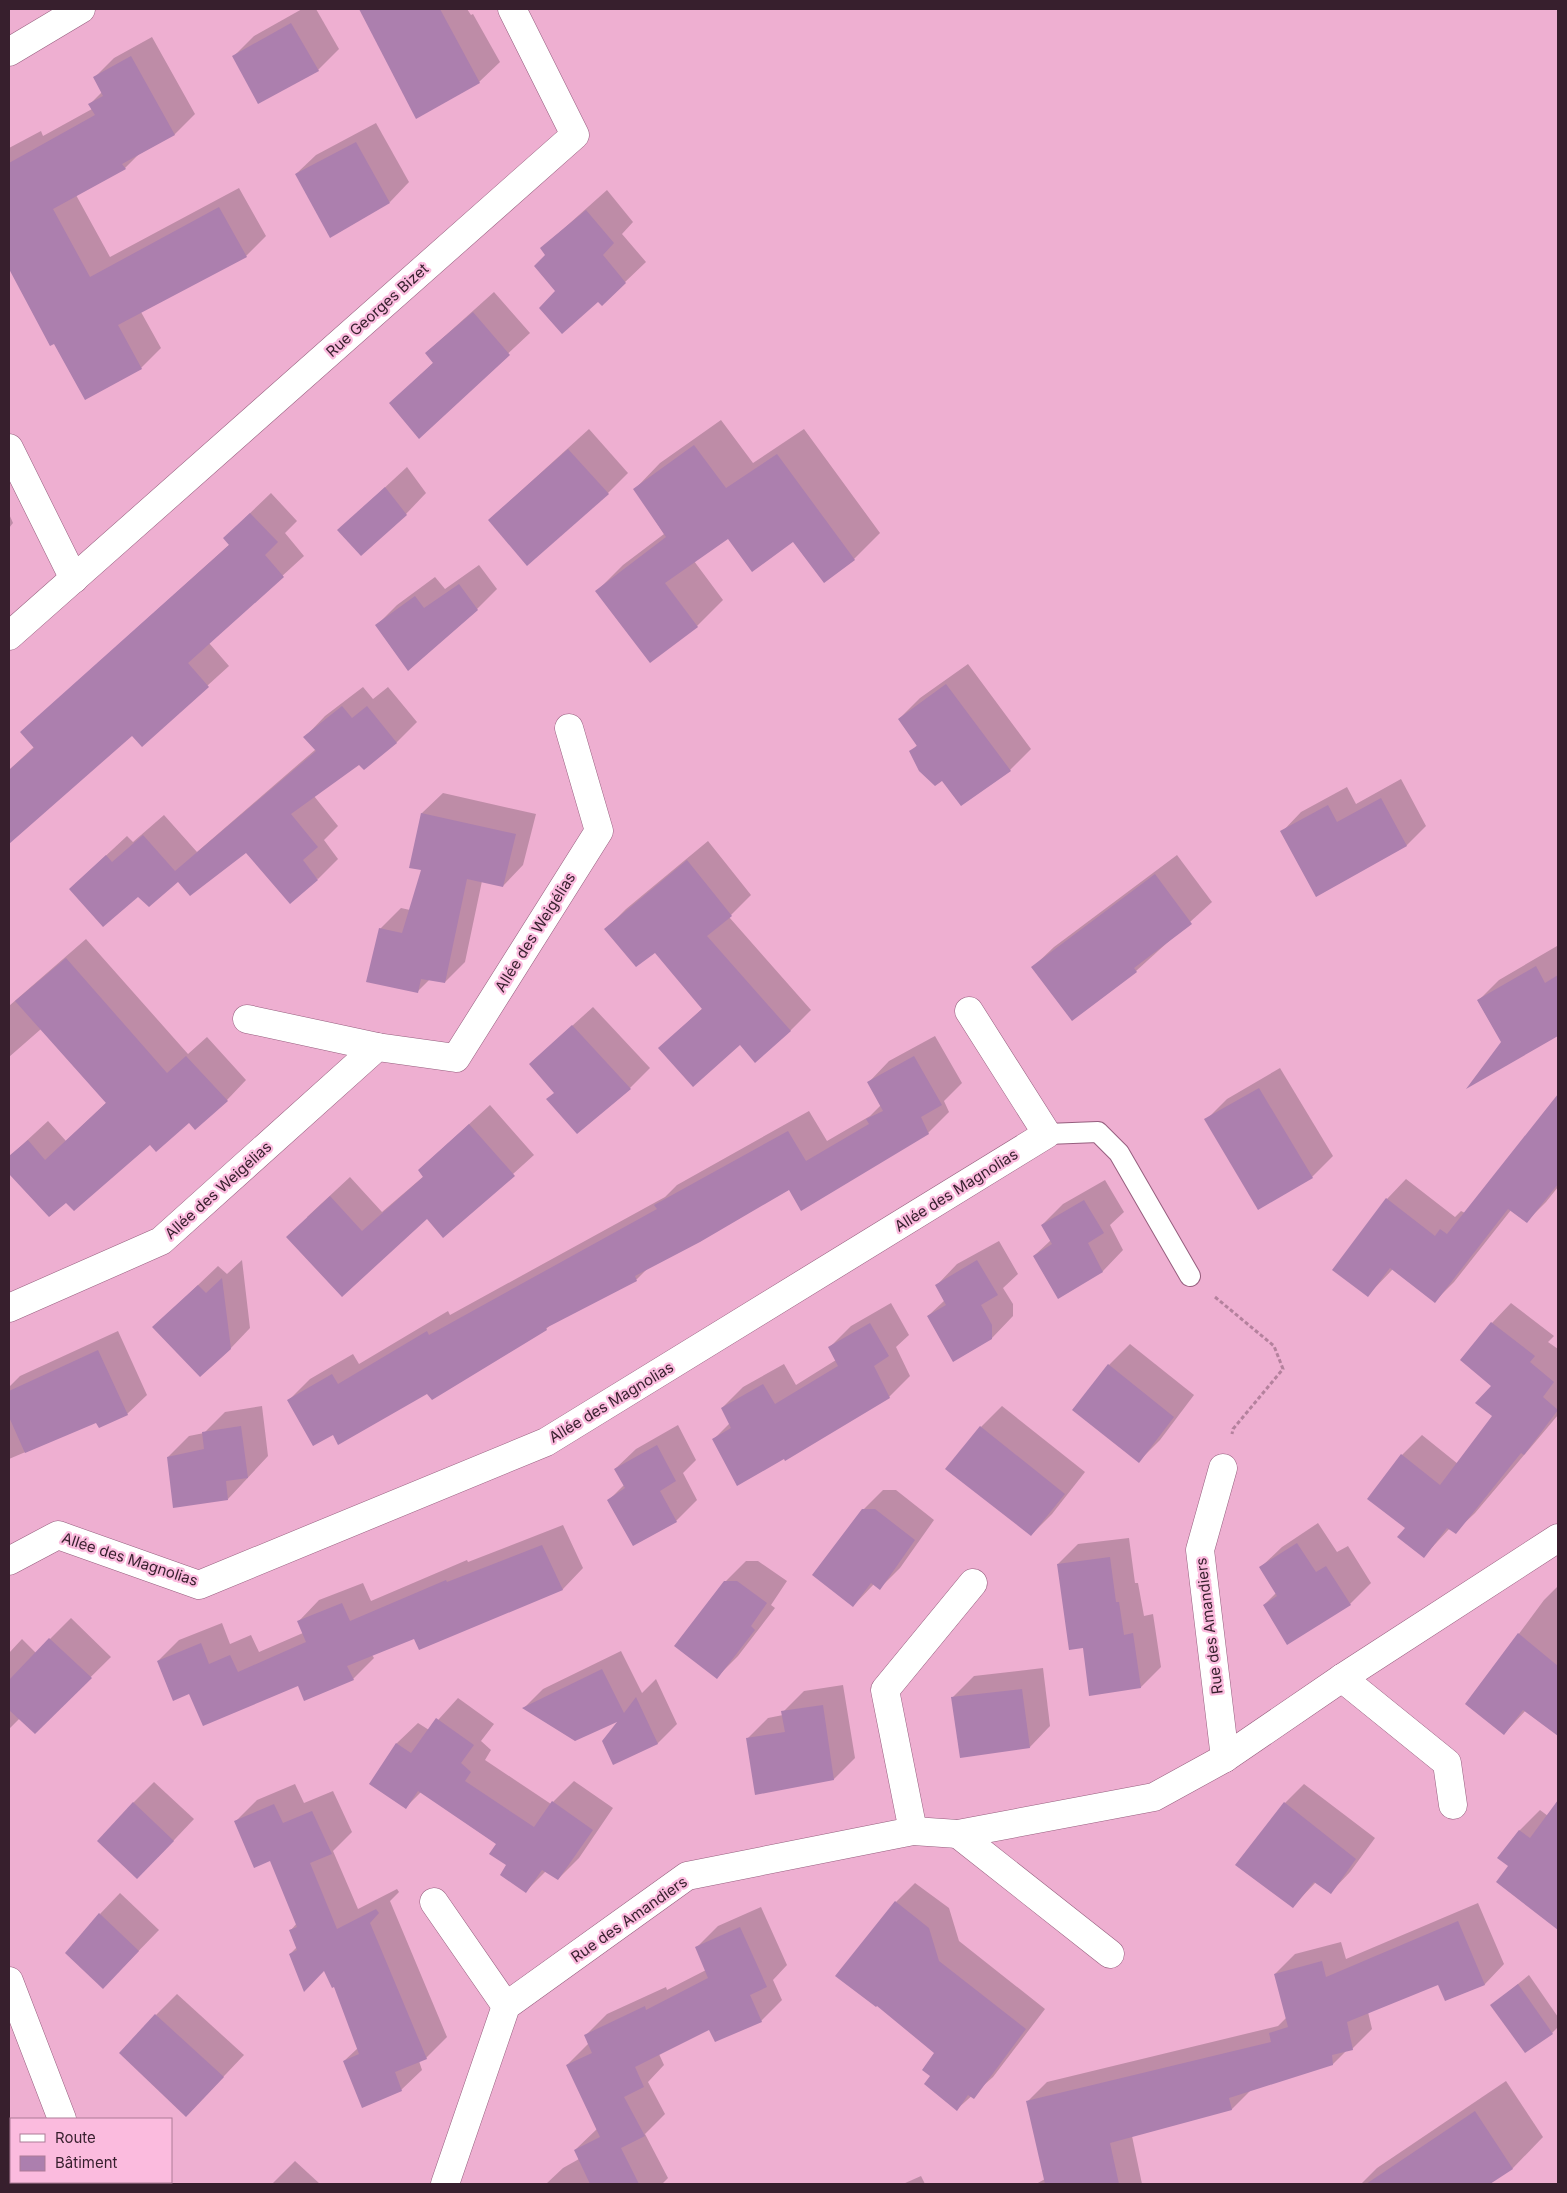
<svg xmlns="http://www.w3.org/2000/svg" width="1567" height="2193" font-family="Inter,sans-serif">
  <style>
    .shadow { fill: #0003 }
    .building { fill: #ac7fae }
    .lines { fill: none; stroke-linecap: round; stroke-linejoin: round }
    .lane-casing { stroke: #965e7e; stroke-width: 22 }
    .street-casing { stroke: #965e7e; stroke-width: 29 }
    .path { stroke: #b4819d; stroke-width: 3; stroke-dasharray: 4 2.5; stroke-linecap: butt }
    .lane { stroke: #fff; stroke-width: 20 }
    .street { stroke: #fff; stroke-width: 28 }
    .labels { text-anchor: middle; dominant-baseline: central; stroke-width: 4.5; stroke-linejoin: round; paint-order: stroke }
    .street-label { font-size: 15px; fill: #371f2d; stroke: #fbbbde }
  </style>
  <rect width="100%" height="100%" fill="#eeafd1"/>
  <g class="shadow">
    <path d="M 302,9 L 316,9 L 339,49 L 318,70 L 233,57 L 254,36 Z"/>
    <path d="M 360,9 L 467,9 L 471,15 L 473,14 L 500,62 L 479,82 L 416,117 Z"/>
    <path d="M 152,37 L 195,114 L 175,134 L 139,154 L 125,168 L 76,195 L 110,257 L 239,188 L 266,236 L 246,256 L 141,312 L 161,348 L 141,368 L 55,342 L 51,344 L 9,267 L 9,148 L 41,131 L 43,136 L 92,109 L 90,104 L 102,92 L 94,78 L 114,58 Z"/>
    <path d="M 376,123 L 409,182 L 390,202 L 296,174 L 316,155 Z"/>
    <path d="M 607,190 L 633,222 L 622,234 L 646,262 L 602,304 L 598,301 L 557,291 L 547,255 L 542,248 Z"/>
    <path d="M 494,292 L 530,333 L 419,437 L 391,403 L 434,362 L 426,353 Z"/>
    <path d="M 721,420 L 753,463 L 804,429 L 880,533 L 854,559 L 794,541 L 729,537 L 694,561 L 723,600 L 697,626 L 597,591 L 623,565 L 664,534 L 635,489 L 660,463 Z"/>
    <path d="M 589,429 L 628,473 L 608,493 L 489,520 Z"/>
    <path d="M 407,467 L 426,493 L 406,514 L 339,530 Z"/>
    <path d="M 271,493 L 297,521 L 285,533 L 304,556 L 209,643 L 229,666 L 142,745 L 132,735 L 18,834 L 9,823 L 9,770 L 35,746 L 22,732 L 230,544 L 245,518 Z"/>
    <path d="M 9,514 L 13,523 L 9,528 Z"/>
    <path d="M 479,565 L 497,589 L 477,609 L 377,625 L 397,605 L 435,577 L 445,589 Z"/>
    <path d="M 968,664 L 1031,749 L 1010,770 L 942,780 L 911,752 L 918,744 L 899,719 L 920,698 Z"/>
    <path d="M 363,687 L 373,699 L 388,687 L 417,722 L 397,742 L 364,769 L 359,763 L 314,796 L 338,826 L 324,840 L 338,859 L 318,879 L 246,851 L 138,896 L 70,889 L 127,836 L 133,842 L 164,815 L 197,852 L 316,749 L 305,737 L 325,716 Z"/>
    <path d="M 1401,779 L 1426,826 L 1407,845 L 1317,895 L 1282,832 L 1301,812 L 1347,787 L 1356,804 Z"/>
    <path d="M 443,793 L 536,814 L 523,865 L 503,886 L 482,881 L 465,962 L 445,982 L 430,979 L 417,992 L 380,929 L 401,908 L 410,910 L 423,869 L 422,813 Z"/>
    <path d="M 708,841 L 751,895 L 729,917 L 811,1010 L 790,1031 L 740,1043 L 660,1048 L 703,1008 L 655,951 L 606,929 L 626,909 Z"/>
    <path d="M 1177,855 L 1212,902 L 1136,971 L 1033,967 L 1054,947 Z"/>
    <path d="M 86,939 L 188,1054 L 207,1037 L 246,1080 L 227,1100 L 150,1144 L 67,1201 L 50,1216 L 9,1172 L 9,1157 L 48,1121 L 66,1141 L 107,1102 L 41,1029 L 9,1057 L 9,1006 Z"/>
    <path d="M 1557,946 L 1558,1034 L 1471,1085 L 1502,1042 L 1478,1001 L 1499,980 Z"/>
    <path d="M 593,1007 L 650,1068 L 630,1088 L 555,1092 L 530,1064 Z"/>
    <path d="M 935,1036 L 962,1083 L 944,1101 L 949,1112 L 928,1133 L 790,1189 L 649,1267 L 637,1279 L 552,1323 L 546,1329 L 428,1392 L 333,1434 L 289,1400 L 310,1379 L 353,1354 L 359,1364 L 448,1311 L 450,1315 L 665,1197 L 677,1185 L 809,1111 L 827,1141 L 870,1116 L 881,1105 L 869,1082 L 889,1061 Z"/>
    <path d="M 1280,1068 L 1333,1156 L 1312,1177 L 1206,1120 L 1227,1099 Z"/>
    <path d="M 1558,1096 L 1558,1187 L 1546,1202 L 1526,1222 L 1511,1210 L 1454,1282 L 1435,1301 L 1393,1269 L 1368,1295 L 1387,1199 L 1406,1179 L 1455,1217 L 1461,1211 L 1465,1213 Z"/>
    <path d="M 490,1105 L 534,1155 L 444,1236 L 427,1217 L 342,1295 L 307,1217 L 350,1177 L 382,1212 L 424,1176 L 419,1170 Z"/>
    <path d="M 1105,1180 L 1124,1212 L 1110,1225 L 1123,1250 L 1103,1271 L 1058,1297 L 1034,1256 L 1051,1240 L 1042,1225 L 1063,1204 Z"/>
    <path d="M 999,1241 L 1018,1274 L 1003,1288 L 1013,1304 L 1013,1316 L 992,1338 L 928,1316 L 945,1300 L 937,1285 L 957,1264 Z"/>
    <path d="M 242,1260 L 250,1328 L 231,1348 L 154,1327 L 218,1266 L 227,1274 Z"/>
    <path d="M 891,1303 L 909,1335 L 896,1347 L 910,1376 L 889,1397 L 714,1439 L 730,1423 L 722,1408 L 743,1387 L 784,1364 L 796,1385 L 836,1360 L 830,1347 L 851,1326 Z"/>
    <path d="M 1511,1303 L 1554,1336 L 1548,1342 L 1558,1349 L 1558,1415 L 1475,1513 L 1455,1532 L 1450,1528 L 1424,1556 L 1406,1527 L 1402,1455 L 1422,1435 L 1458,1464 L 1494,1416 L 1492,1323 Z"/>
    <path d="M 118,1331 L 147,1395 L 127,1414 L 96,1422 L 9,1459 L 9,1387 L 20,1376 Z"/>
    <path d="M 1130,1344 L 1194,1395 L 1160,1440 L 1139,1461 L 1109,1365 Z"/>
    <path d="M 262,1406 L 268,1456 L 228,1499 L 168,1457 L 189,1436 L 204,1433 L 225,1412 Z"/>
    <path d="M 1002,1406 L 1085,1472 L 1052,1514 L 1031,1535 L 981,1427 Z"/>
    <path d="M 678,1425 L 696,1460 L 683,1473 L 697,1500 L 676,1521 L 608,1501 L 624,1485 L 615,1469 L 636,1449 Z"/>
    <path d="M 883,1490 L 896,1490 L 934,1520 L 900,1568 L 880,1588 L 874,1584 L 853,1606 L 863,1510 Z"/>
    <path d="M 1318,1523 L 1337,1552 L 1348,1546 L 1371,1583 L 1350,1604 L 1264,1605 L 1276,1593 L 1261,1567 L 1282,1547 Z"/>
    <path d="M 563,1525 L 583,1568 L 563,1589 L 420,1648 L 415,1637 L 372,1655 L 374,1658 L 353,1679 L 190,1692 L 158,1661 L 179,1640 L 222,1623 L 230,1644 L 251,1635 L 259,1652 L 303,1633 L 299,1621 L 319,1600 L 363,1583 L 371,1601 L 467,1560 L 468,1562 Z"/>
    <path d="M 1129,1538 L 1135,1583 L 1138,1583 L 1144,1616 L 1153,1614 L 1161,1667 L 1141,1687 L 1090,1694 L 1084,1647 L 1058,1564 L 1078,1544 Z"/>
    <path d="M 746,1561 L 758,1561 L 787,1581 L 771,1605 L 775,1608 L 738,1656 L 717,1677 L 725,1582 Z"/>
    <path d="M 1558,1586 L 1558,1699 L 1538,1719 L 1526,1710 L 1504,1734 L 1467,1704 L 1544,1600 Z"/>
    <path d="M 71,1618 L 111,1657 L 35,1732 L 20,1718 L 9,1729 L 9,1653 L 22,1639 L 36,1653 Z"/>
    <path d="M 621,1651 L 642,1693 L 656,1679 L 677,1724 L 658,1743 L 614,1763 L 621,1719 L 524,1708 L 543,1689 Z"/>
    <path d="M 1043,1668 L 1050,1726 L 1030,1747 L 953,1697 L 974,1676 Z"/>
    <path d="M 843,1685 L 855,1758 L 834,1779 L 756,1793 L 747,1739 L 768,1718 L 783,1715 L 783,1712 L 804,1691 Z"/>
    <path d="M 458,1698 L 494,1724 L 481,1741 L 491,1750 L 485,1760 L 551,1804 L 574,1781 L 613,1808 L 579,1858 L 558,1879 L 546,1871 L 526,1891 L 508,1864 L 497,1844 L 421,1792 L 406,1807 L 371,1783 L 397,1743 L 418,1723 L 429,1730 Z"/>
    <path d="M 154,1782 L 194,1819 L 158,1857 L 133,1803 Z"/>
    <path d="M 295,1784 L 304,1803 L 333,1791 L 352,1832 L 333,1851 L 358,1909 L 397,1889 L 399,1892 L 390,1901 L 447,2037 L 426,2058 L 419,2061 L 422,2070 L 401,2090 L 344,2061 L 358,2048 L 335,1985 L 325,1969 L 290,1954 L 297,1947 L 291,1930 L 297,1923 L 271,1860 L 236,1821 L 257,1800 Z"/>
    <path d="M 1304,1784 L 1375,1838 L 1350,1872 L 1331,1892 L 1316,1882 L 1293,1906 L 1285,1803 Z"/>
    <path d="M 1558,1802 L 1558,1893 L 1538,1913 L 1510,1866 L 1499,1858 L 1520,1830 L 1540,1810 L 1548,1816 Z"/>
    <path d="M 915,1883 L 949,1908 L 959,1941 L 1045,2009 L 993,2077 L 957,2109 L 932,2076 L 936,2053 L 896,1902 Z"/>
    <path d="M 120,1893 L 159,1930 L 124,1966 L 100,1914 Z"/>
    <path d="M 1478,1903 L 1504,1964 L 1485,1984 L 1446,2000 L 1439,1983 L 1368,2012 L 1372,2029 L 1352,2049 L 1346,2051 L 1333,2064 L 1251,2090 L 1232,2109 L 1132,2136 L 1142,2184 L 1036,2184 L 1045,2179 L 1027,2102 L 1047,2082 L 1278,2026 L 1287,2017 L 1275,1974 L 1295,1954 L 1341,1942 L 1346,1959 Z"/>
    <path d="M 761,1907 L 787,1965 L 773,1980 L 782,2000 L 761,2021 L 710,2028 L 659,2054 L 664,2065 L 648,2082 L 665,2114 L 645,2134 L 668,2178 L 662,2184 L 546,2184 L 563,2168 L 579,2159 L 575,2150 L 598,2128 L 567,2065 L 588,2044 L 586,2035 L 607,2014 L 666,1987 L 667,1990 L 706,1970 L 697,1947 L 718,1926 Z"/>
    <path d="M 1529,1975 L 1558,2017 L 1558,2027 L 1552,2033 L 1492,2005 Z"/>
    <path d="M 177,1994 L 244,2055 L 207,2094 L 156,2015 Z"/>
    <path d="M 1506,2081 L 1543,2137 L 1513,2168 L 1488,2184 L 1361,2184 L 1377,2168 Z"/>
    <path d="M 295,2161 L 320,2184 L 272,2184 Z"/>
    <path d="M 921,2176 L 925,2184 L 903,2184 Z"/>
  </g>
  <g class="building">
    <path d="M 359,9 L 440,9 L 480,83 L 416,119 Z"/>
    <path d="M 291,23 L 319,71 L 258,104 L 232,56 Z"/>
    <path d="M 131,56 L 175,135 L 122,164 L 126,169 L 53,209 L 90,277 L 219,207 L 247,257 L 118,325 L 142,369 L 85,400 L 54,344 L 50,346 L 9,269 L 9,163 L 95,115 L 88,104 L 103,96 L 93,77 Z"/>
    <path d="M 356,142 L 390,203 L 330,238 L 295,174 Z"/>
    <path d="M 586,210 L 614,243 L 603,255 L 626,283 L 602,306 L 598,302 L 562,334 L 539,308 L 555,291 L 534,266 L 545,255 L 540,248 Z"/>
    <path d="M 473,312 L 510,355 L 419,439 L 389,403 L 433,363 L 425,353 Z"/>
    <path d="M 694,445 L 726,488 L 777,454 L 855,560 L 824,583 L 793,542 L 752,572 L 728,539 L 665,583 L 698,627 L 650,663 L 595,591 L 666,537 L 633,489 Z"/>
    <path d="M 568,449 L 609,494 L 527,566 L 488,520 Z"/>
    <path d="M 385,487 L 407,515 L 361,556 L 337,530 Z"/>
    <path d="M 250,513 L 278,542 L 265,555 L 284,577 L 188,663 L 209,687 L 142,747 L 132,736 L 9,844 L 9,770 L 34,748 L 20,732 L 229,545 L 223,538 Z"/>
    <path d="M 459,584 L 478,610 L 408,671 L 375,625 L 415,596 L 424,608 Z"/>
    <path d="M 946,684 L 1011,771 L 961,806 L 942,781 L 935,786 L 919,771 L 909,751 L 917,746 L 898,719 Z"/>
    <path d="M 342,706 L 352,718 L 367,706 L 397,743 L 364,770 L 359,765 L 291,814 L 318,847 L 303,860 L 318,880 L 290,904 L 246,853 L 190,896 L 178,882 L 149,907 L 138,897 L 103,927 L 69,889 L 106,855 L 112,862 L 143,835 L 175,871 L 316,751 L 303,737 Z"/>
    <path d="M 1381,798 L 1407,846 L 1316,897 L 1280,831 L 1328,805 L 1337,822 Z"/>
    <path d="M 421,813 L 516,834 L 503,887 L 467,879 L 445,983 L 421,979 L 418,993 L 366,982 L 379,928 L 402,933 L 421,870 L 409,868 Z"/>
    <path d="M 687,860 L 732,916 L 707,936 L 791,1031 L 755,1063 L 740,1045 L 693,1087 L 658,1048 L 702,1009 L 655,953 L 636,967 L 604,929 Z"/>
    <path d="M 1155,874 L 1192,924 L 1134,968 L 1137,972 L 1072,1021 L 1031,967 Z"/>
    <path d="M 66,958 L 167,1073 L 186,1056 L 228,1101 L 195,1130 L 189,1123 L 156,1152 L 150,1145 L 74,1211 L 66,1203 L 49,1217 L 9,1174 L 9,1156 L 28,1140 L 45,1160 L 106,1103 L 15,1001 Z"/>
    <path d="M 1536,966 L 1545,983 L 1558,975 L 1558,1036 L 1466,1089 L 1501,1042 L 1477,1000 Z"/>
    <path d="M 572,1025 L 631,1089 L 577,1134 L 546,1099 L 554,1093 L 529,1064 Z"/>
    <path d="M 914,1056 L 942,1105 L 921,1117 L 929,1134 L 801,1211 L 789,1190 L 700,1242 L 635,1276 L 637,1281 L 546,1328 L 547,1330 L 432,1400 L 427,1394 L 338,1445 L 333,1435 L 313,1446 L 287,1400 L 332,1374 L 338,1384 L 427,1331 L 429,1335 L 657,1209 L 654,1205 L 788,1131 L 806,1161 L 869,1124 L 866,1119 L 883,1111 L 867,1082 Z"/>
    <path d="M 1259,1088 L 1313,1178 L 1258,1210 L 1204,1119 Z"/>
    <path d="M 1558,1094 L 1558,1184 L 1527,1223 L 1508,1209 L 1435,1303 L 1390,1268 L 1368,1297 L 1332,1270 L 1386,1198 L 1435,1236 L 1440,1229 L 1447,1234 Z"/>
    <path d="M 469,1124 L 515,1176 L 443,1238 L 427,1219 L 342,1297 L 286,1237 L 330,1196 L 362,1231 L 423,1177 L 418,1170 Z"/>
    <path d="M 1084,1200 L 1104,1233 L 1088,1243 L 1103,1272 L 1058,1299 L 1033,1256 L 1052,1244 L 1041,1225 Z"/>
    <path d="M 977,1260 L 998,1295 L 981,1305 L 992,1325 L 992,1339 L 953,1362 L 927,1316 L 946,1305 L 935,1285 Z"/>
    <path d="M 222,1278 L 231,1349 L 200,1377 L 152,1327 L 198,1285 L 206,1293 Z"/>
    <path d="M 1491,1322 L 1535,1356 L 1530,1362 L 1554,1382 L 1543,1397 L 1558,1410 L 1524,1455 L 1521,1453 L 1456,1534 L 1447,1528 L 1424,1558 L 1397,1537 L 1405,1528 L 1367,1499 L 1401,1454 L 1440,1485 L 1492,1416 L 1475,1403 L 1491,1386 L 1460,1360 Z"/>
    <path d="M 870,1323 L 889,1356 L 874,1366 L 890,1398 L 785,1461 L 784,1459 L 737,1486 L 712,1439 L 731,1428 L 721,1408 L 763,1384 L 775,1404 L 838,1366 L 828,1347 Z"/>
    <path d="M 98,1350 L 128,1415 L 99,1428 L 96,1423 L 25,1453 L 9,1417 L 9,1391 Z"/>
    <path d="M 1108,1364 L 1174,1417 L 1139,1463 L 1072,1410 Z"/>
    <path d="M 241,1426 L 248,1478 L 226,1481 L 228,1500 L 173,1508 L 167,1457 L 204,1449 L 202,1432 Z"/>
    <path d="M 980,1426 L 1065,1494 L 1031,1536 L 945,1469 Z"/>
    <path d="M 657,1445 L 676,1481 L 660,1491 L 677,1522 L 633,1546 L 607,1500 L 625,1488 L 614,1469 Z"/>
    <path d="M 862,1509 L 875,1509 L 915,1540 L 880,1590 L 871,1583 L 853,1607 L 812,1575 Z"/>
    <path d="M 1297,1543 L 1316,1572 L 1326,1566 L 1351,1605 L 1287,1645 L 1263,1605 L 1277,1596 L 1259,1567 Z"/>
    <path d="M 542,1545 L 563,1590 L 419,1650 L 414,1639 L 347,1666 L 354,1680 L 304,1701 L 298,1686 L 203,1726 L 189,1694 L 173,1701 L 157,1661 L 201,1643 L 209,1664 L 230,1655 L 238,1672 L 306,1642 L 297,1621 L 342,1603 L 350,1621 L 446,1580 L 447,1582 Z"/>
    <path d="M 1110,1557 L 1116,1602 L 1119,1602 L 1124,1635 L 1133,1633 L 1141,1688 L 1089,1696 L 1083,1648 L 1069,1650 L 1057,1564 Z"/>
    <path d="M 724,1581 L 737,1581 L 767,1603 L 751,1626 L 755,1630 L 717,1679 L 674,1646 Z"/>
    <path d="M 1518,1633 L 1558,1666 L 1558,1736 L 1523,1710 L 1504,1735 L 1465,1704 Z"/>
    <path d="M 49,1638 L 92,1678 L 35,1734 L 9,1710 L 9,1680 Z"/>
    <path d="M 602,1669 L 624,1713 L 636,1697 L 658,1744 L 613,1765 L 602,1741 L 617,1722 L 575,1741 L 522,1708 Z"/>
    <path d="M 1022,1689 L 1030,1748 L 960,1758 L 951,1697 Z"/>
    <path d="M 823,1705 L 834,1780 L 755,1795 L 746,1738 L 785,1732 L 781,1711 Z"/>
    <path d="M 436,1718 L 474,1745 L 461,1763 L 471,1772 L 465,1781 L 534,1827 L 552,1801 L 593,1830 L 558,1880 L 542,1870 L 526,1893 L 500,1875 L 506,1865 L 489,1854 L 496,1844 L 418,1791 L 406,1809 L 369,1784 L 396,1743 L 411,1753 Z"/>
    <path d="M 1558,1800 L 1558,1930 L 1496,1882 L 1508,1866 L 1497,1858 L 1519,1830 L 1530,1838 Z"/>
    <path d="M 133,1802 L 174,1841 L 137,1879 L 97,1841 Z"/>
    <path d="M 1284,1802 L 1356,1859 L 1331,1894 L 1314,1882 L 1293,1908 L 1235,1865 Z"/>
    <path d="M 274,1804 L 283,1823 L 312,1811 L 332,1854 L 310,1863 L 337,1929 L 376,1909 L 379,1913 L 370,1923 L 427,2059 L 395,2072 L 402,2091 L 362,2108 L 343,2061 L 359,2054 L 334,1987 L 332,1988 L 324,1971 L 304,1992 L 289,1954 L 297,1950 L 289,1930 L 297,1927 L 270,1861 L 254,1868 L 234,1821 Z"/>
    <path d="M 895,1901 L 929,1928 L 939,1961 L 1026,2029 L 974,2099 L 968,2095 L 957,2111 L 924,2084 L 930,2076 L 922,2070 L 934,2053 L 877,2006 L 876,2007 L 835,1976 Z"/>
    <path d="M 99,1913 L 139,1951 L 103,1989 L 65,1953 Z"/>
    <path d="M 1458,1921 L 1485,1985 L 1445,2001 L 1438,1985 L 1347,2022 L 1353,2050 L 1332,2055 L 1333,2065 L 1229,2098 L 1232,2110 L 1110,2143 L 1119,2184 L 1045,2184 L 1026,2101 L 1271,2042 L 1269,2033 L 1288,2027 L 1274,1974 L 1322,1961 L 1326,1977 Z"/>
    <path d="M 740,1927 L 767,1987 L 750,1995 L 762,2022 L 715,2042 L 709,2030 L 635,2067 L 644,2087 L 624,2097 L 645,2136 L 621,2148 L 639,2184 L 590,2184 L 574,2150 L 600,2137 L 566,2065 L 592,2053 L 584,2035 L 645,2006 L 646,2010 L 708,1978 L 695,1947 Z"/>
    <path d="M 1518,1984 L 1553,2034 L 1525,2053 L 1490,2005 Z"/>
    <path d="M 155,2014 L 224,2077 L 186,2117 L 119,2053 Z"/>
    <path d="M 1475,2111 L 1513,2169 L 1490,2184 L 1366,2184 Z"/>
  </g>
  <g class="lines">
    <g class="lane-casing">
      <path id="lane" d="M 1047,1134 L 1098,1132 L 1119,1153 L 1190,1276"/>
    </g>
    <g class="street-casing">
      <g id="street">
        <path d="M 9,52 L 81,9"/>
        <path d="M 9,448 L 74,579"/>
        <path d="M 9,636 L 575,135 L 512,9"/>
        <path d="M 247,1019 L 377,1047"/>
        <path d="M 9,1308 L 161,1241 L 377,1047 L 456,1058 L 599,831 L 569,728"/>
        <path d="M 1223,1468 L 1200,1550 L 1225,1758"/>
        <path d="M 9,1561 L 58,1535 L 199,1585 L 546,1442 L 1047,1134 L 969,1011"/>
        <path d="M 1342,1678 L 1447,1763 L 1453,1805"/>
        <path d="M 913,1831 L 885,1690 L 973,1583"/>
        <path d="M 958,1834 L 1110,1954"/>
        <path d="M 434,1902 L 506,2006"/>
        <path d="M 9,1981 L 62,2119"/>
        <path d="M 126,2182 L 129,2184"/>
        <path d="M 445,2184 L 506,2006 L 687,1876 L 913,1831 L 958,1834 L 1154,1797 L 1225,1758 L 1342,1678 L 1558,1538"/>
      </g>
    </g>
    <path class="path" d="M 1215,1297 L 1274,1346 L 1283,1369 L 1233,1429 L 1232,1434"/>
    <use href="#lane" class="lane"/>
    <use href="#street" class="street"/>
  </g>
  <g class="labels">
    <g class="street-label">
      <text transform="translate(377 310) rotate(-42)">Rue Georges Bizet</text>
      <text transform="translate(535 932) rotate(-58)">Allée des Weigélias</text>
      <text transform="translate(218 1190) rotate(-42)">Allée des Weigélias</text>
      <text transform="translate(956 1190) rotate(-32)">Allée des Magnolias</text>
      <text transform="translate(611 1402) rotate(-31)">Allée des Magnolias</text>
      <text transform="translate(130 1559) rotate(18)">Allée des Magnolias</text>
      <text transform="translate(1209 1626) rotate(-97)">Rue des Amandiers</text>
      <text transform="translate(629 1919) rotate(-35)">Rue des Amandiers</text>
    </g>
  </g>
  <rect width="1567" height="2193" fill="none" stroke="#371f2d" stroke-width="20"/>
  <rect x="10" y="2118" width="162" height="65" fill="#fbbbde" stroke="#ad7d97"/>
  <rect x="20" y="2134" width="25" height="8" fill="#ffffff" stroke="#ad7d97"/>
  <text x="55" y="2143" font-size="15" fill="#371f2d">Route</text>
  <rect x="20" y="2156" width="25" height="15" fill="#ac7fae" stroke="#ad7d97"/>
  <text x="55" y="2168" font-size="15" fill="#371f2d">Bâtiment</text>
</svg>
